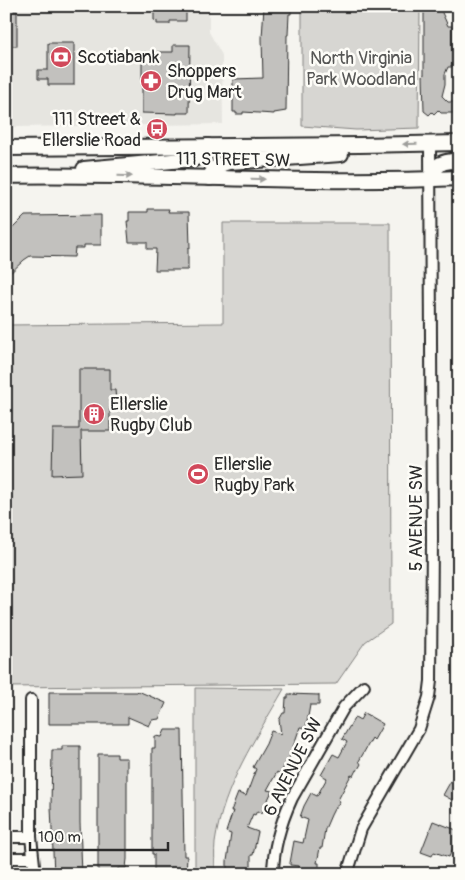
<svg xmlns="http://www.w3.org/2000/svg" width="465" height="880" font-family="Pangolin,sans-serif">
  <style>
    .built { fill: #e6e5e0 }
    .green { fill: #d7d6d2; stroke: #81807e }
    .building { fill: #c2c1be; stroke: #2b2b2b }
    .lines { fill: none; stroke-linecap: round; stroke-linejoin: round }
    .service-casing { stroke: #2b2b2b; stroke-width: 9 }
    .minor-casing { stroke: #2b2b2b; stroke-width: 14 }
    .secondary-casing { stroke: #2b2b2b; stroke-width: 18 }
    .service { stroke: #fdfcf7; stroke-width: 5 }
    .minor { stroke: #fdfcf7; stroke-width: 10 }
    .secondary { stroke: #fdfcf7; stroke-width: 14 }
    .oneway { fill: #9e9e9b }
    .labels { text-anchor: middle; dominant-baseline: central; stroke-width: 5; stroke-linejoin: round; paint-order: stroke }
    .poi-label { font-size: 18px; fill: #2b2b2b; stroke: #fdfcf7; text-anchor: start }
    .park-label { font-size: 18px; fill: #565655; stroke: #fdfcf7 }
    .street-label { font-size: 18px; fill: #2b2b2b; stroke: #fdfcf7 }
  </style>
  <rect width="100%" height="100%" fill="#f5f4ef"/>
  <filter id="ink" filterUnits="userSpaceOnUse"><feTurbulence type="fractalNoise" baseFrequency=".02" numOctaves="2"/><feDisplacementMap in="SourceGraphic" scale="10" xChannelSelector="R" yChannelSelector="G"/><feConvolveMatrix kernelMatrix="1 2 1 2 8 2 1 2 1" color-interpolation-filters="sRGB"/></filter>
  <g filter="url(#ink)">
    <path class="built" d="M 6,6 L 209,6 L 209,32 L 222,55 L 223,124 L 14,127 L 6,124 Z"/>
    <g class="green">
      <path d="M 302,6 L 420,6 L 419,128 L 356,130 L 302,126 Z"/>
      <path d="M 223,223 L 390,223 L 391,624 L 365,642 L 336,684 L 6,687 L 6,325 L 223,323 Z"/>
      <path d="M 195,688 L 284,689 C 256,738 223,786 215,843 C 214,853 215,864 215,874 L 195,874 Z"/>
    </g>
    <g class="building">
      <path d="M 154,6 L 186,6 L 186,21 L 170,21 L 170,24 L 157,24 L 157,21 L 154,20 Z"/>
      <path d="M 264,6 L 291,6 L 291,14 L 289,14 L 288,35 L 287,35 L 286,111 L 274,113 L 274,114 L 243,112 L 243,114 L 236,114 L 236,112 L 233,112 L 233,79 L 263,78 L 262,38 Z"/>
      <path d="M 424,6 L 439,6 L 448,26 L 452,26 L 452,67 L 448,67 L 445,74 L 445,84 L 442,96 L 448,102 L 459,102 L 459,113 L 441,113 L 438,110 L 434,114 L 432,112 L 429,115 L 424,111 L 423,75 L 424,75 Z"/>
      <rect x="6" y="11" width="11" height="35"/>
      <path d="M 48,43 L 74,43 L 74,85 L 48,85 L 48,79 L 38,79 L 38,70 L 48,70 Z"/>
      <path d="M 173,45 L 190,45 L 189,113 L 177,113 L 177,114 L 142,113 L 142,52 L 173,52 Z"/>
      <path d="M 148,209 L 169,209 L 168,212 L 189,212 L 190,248 L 188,248 L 188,270 L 155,270 L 156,249 L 147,249 L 147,242 L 129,242 L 127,221 L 129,221 L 129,212 L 148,212 Z"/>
      <path d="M 101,215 L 101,245 L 84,245 L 84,248 L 75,248 L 74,257 L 30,256 L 24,260 L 6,277 L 6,235 L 25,216 Z"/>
      <path d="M 79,369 L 110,369 L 110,390 L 115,390 L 116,401 L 124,401 L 123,408 L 110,408 L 110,431 L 81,431 L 82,474 L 52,475 L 53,429 L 79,429 Z"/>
      <path d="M 138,691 L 166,703 L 159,719 L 152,720 L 149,726 L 128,717 L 128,724 L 49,724 L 49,692 L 137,692 Z"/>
      <path d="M 288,694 L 319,695 L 319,705 L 310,705 L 306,728 L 300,727 L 290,756 L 280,774 L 277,772 L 267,790 L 272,791 L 262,813 L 257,811 L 255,815 L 253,814 L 247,828 L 258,832 L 253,855 L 251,855 L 251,874 L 227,874 L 227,861 L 231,834 L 226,832 L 233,811 L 231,811 L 238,793 L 246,796 L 256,769 L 253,767 L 266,744 L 271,731 L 281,734 L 279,720 L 283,713 L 285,713 L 286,698 L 288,698 Z"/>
      <path d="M 364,713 L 383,724 L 374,740 L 372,738 L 359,761 L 361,764 L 357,771 L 356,770 L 353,776 L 351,775 L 338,800 L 340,801 L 335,809 L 334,809 L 331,815 L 325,829 L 322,848 L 320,848 L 317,863 L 319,863 L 319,873 L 298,874 L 299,866 L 290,865 L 290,863 L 294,841 L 303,843 L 308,820 L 300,817 L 304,806 L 311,793 L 317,796 L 327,778 L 321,775 L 333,754 L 339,757 L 347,742 L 342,739 L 355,717 L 360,720 Z"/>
      <path d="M 165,730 L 182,730 L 184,856 L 187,856 L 186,874 L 154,874 L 154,854 L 152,854 L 152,748 L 155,748 L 155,736 L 162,737 Z"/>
      <path d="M 62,746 L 80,746 L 80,823 L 82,874 L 54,874 L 51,807 L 52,750 L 62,750 Z"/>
      <path d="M 98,754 L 117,754 L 117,758 L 127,758 L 127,859 L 126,868 L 118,868 L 118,872 L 98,872 Z"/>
      <path d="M 452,779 L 459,782 L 459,802 L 455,799 L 454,801 L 443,795 Z"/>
      <path d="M 433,821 L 459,831 L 459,835 L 449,857 L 434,852 L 432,856 L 421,852 Z"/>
    </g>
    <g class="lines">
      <g class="service-casing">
        <path id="service" d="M 209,152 L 209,171"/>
      </g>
      <g class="minor-casing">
        <g id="minor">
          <path d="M 31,700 L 31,837 L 35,874"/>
          <path d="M 6,837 L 31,837"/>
          <path d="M 6,858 L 33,858"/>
          <path d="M 273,874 C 273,847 281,822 292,798 L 344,707 L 364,686"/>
          <path d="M 349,874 L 349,868 L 361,829 L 419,729 L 429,697 L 431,681 L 432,538 L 430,144"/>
        </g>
      </g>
      <g class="secondary-casing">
        <g id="secondary">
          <path d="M 6,148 L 360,145 L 459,143"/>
          <path d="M 84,169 L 194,159 L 203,153 L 208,146"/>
          <path d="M 6,176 C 157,173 308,185 459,178"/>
          <path d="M 210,178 C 212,168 220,164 229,162 L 341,154"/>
          <path d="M 430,179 C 438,162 441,162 459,160"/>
        </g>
      </g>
      <use href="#service" class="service"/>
      <use href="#minor" class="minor"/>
      <use href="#secondary" class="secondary"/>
    </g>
    <defs><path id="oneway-solid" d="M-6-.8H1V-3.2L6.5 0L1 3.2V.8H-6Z" transform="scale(1.25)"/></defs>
    <g class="oneway">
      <use href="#oneway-solid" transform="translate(410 144) rotate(179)"/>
      <use href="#oneway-solid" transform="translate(125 176) rotate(1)"/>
      <use href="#oneway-solid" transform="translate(258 179) rotate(1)"/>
    </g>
  </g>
  <defs>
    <g id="bank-disc" transform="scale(1.125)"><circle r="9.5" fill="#d1495b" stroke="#fdfcf7"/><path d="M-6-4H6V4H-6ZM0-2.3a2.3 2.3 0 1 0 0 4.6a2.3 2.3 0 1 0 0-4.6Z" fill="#fff"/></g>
    <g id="pharmacy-disc" transform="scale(1.125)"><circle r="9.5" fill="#d1495b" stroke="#fdfcf7"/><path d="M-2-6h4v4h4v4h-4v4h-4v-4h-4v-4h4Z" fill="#fff"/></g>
    <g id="bus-disc" transform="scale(1.125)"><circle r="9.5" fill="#d1495b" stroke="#fdfcf7"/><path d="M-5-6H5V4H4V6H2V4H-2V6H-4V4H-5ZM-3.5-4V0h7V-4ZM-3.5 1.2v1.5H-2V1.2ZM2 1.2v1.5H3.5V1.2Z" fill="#fff"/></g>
    <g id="building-disc" transform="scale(1.125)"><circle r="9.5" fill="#d1495b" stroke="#fdfcf7"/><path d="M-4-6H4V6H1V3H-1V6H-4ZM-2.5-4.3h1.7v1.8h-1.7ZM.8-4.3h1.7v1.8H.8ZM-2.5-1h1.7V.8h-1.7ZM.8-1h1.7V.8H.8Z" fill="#fff"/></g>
    <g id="stadium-disc" transform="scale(1.125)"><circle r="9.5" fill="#d1495b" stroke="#fdfcf7"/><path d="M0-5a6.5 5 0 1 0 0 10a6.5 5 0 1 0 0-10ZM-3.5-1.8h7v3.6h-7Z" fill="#fff"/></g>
  </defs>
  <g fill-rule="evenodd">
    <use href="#bank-disc" x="61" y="57"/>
    <use href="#pharmacy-disc" x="151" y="81"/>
    <use href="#bus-disc" x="157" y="129"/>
    <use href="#building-disc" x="94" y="414"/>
    <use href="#stadium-disc" x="198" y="474"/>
  </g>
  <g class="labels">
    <g class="poi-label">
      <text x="77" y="57">Scotiabank</text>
      <text x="167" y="71">Shoppers<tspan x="167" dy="21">Drug Mart</tspan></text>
      <text x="141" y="119" text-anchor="end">111 Street &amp;<tspan x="141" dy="21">Ellerslie Road</tspan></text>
      <text x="110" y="404">Ellerslie<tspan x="110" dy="21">Rugby Club</tspan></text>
      <text x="214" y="464">Ellerslie<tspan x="214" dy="21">Rugby Park</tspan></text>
    </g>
    <g class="park-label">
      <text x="361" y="58">North Virginia<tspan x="361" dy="21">Park Woodland</tspan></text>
    </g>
    <g class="street-label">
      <text transform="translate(233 160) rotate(1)">111 STREET SW</text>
      <text transform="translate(416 518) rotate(-90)">5 AVENUE SW</text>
      <text transform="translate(293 767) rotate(-63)">6 AVENUE SW</text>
    </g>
  </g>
  <rect width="465" height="880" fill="none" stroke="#fdfcf7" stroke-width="25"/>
  <rect x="12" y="12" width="440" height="855" fill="none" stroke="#2b2b2b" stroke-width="2" filter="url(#ink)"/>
  <path d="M30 842v8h138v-8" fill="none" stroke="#2b2b2b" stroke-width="2.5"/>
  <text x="38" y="842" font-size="15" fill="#2b2b2b" stroke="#fdfcf7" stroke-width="4" paint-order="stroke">100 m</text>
</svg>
